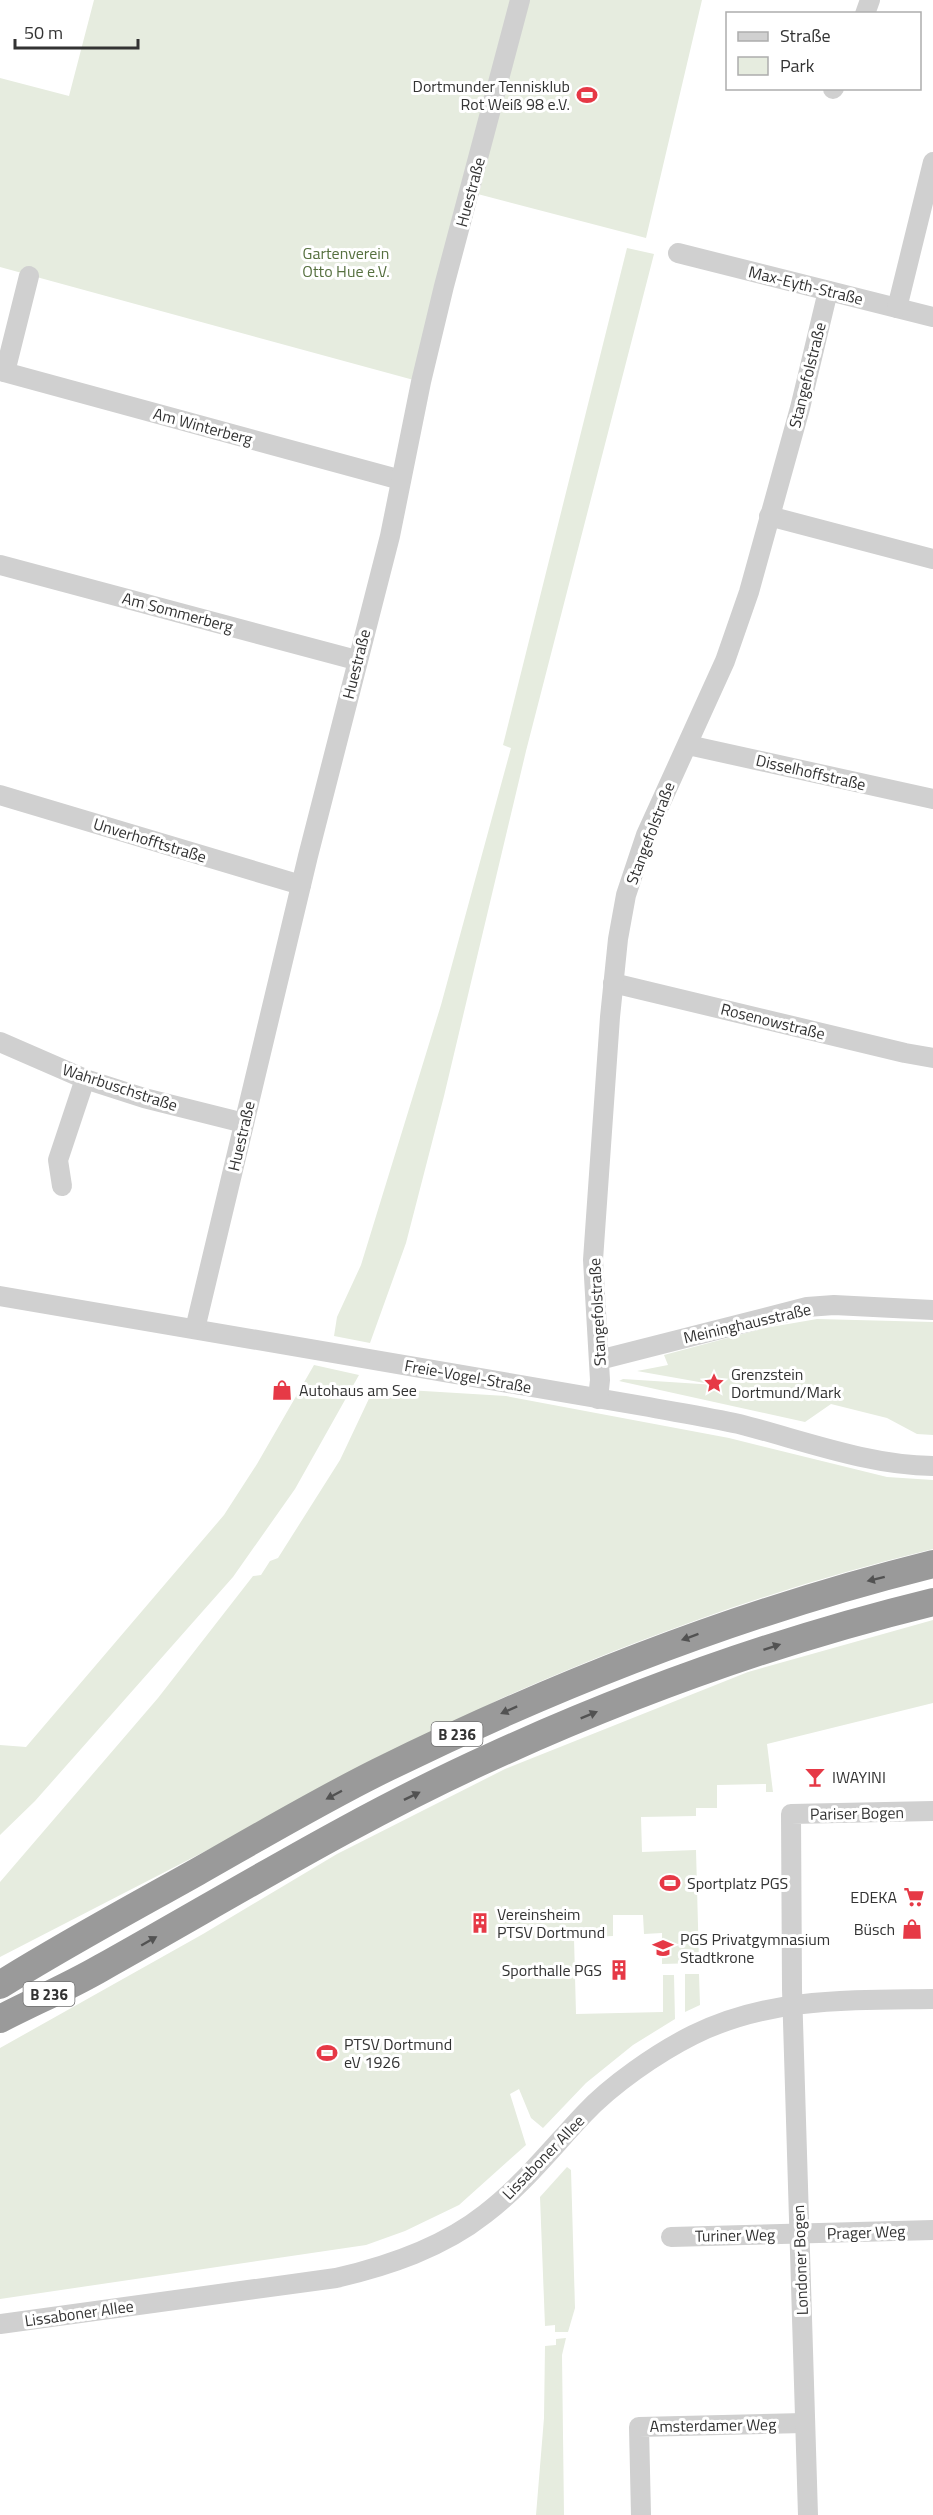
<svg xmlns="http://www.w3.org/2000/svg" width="933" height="2515" font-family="'Titillium Web',sans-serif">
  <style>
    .green { fill: #e6ecdf }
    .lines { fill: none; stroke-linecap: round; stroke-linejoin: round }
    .minor { stroke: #d0d0d0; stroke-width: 20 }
    .highway { stroke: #9a9a9a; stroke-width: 28 }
    .oneway { fill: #525252 }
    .labels { text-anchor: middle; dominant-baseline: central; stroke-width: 6; stroke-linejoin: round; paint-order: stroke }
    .shield { fill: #fff; stroke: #707070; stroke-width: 1.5 }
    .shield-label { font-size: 15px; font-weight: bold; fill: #333 }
    .poi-label { font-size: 16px; fill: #333; stroke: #fff; text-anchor: start }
    .street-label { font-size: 16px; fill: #333; stroke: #fff }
    .park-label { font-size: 16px; fill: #56703f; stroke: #fff }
  </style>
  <rect width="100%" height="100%" fill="#fff"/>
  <g class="green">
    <path d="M 94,0 L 702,0 L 646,238 L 470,192 L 421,382 L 0,267 L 0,78 L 69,96 Z"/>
    <path d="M 627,248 L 654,254 L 526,751 L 444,1096 L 406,1243 L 370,1343 L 334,1336 L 337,1317 L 361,1265 L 441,1005 L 511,748 L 503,745 Z"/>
    <path d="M 817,1319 L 933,1322 L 933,1435 L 917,1434 L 887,1418 L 831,1404 L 805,1422 L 619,1381 L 623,1379 L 716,1385 L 637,1371 L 668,1365 L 664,1355 L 765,1328 Z"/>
    <path d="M 314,1365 L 359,1375 L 295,1489 L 233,1577 L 35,1801 L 0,1835 L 0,1745 L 26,1747 L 224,1515 L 257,1464 Z"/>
    <path d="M 374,1388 L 506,1396 L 729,1438 L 887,1477 L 933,1480 L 933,1549 C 784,1585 640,1637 500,1699 L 0,1957 L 0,1882 L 158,1698 L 253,1576 L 261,1575 L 270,1561 L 278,1558 L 340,1460 Z"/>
    <path d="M 933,1620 L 933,1703 L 767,1744 L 773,1792 L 766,1792 L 766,1784 L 717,1785 L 717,1808 L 696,1808 L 696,1816 L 641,1817 L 642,1852 L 696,1850 L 699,1963 L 662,1964 L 662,1933 L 644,1934 L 643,1915 L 613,1915 L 613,1936 L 574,1938 L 576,2014 L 663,2012 L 663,1975 L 674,1975 L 675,2019 L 633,2045 L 586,2083 L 543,2128 L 531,2118 L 519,2089 L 510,2094 L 526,2145 L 459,2205 L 405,2231 L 366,2245 L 0,2299 L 0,2048 L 203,1934 L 337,1854 L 505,1769 L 748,1672 Z"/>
    <path d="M 685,1974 L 699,1974 L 700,2005 L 685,2012 Z"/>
    <path d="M 567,2167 L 571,2170 L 575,2308 L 568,2332 L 555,2332 L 555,2325 L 545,2326 L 540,2197 Z"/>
    <path d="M 566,2338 L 562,2355 L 564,2515 L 536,2515 L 544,2418 L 545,2346 L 556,2345 L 556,2339 Z"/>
  </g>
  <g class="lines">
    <g class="minor">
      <path d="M 865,14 L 870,0"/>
      <path d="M 833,89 L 834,88"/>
      <path d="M 678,253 L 933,317"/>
      <path d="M 897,308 L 933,162"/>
      <path d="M 0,371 L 401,480"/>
      <path d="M 5,372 L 29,276"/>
      <path d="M 769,516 L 933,559"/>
      <path d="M 0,565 L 356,660"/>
      <path d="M 688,745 L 933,799"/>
      <path d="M 0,795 L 301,885"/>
      <path d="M 613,983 L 905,1053 L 933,1058"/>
      <path d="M 0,1042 L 85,1079 L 144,1098 L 244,1123"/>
      <path d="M 62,1186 L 58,1160 L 85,1079"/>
      <path d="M 0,1296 L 643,1406 C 675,1412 708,1417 739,1424 C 802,1440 867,1465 933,1466"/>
      <path d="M 195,1329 L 308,856 L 390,536 L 421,382 L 444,286 L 520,0"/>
      <path d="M 599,1360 L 807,1307 L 834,1305 L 933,1310"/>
      <path d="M 598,1399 L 600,1380 L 593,1260 L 596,1217 L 610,1017 L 618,939 L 626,895 L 646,835 L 725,661 L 749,592 L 800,408 L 828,291"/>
      <path d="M 671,2237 L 933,2230"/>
      <path d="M 0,2324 L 336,2278 C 388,2266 442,2248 485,2214 C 523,2185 551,2149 584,2114 C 611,2085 657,2053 693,2035 C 769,1997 851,2000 933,1999"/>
      <path d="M 641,2515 L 639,2427 L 804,2423"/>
      <path d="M 808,2515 L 792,1989 L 791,1814 L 933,1811"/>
    </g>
    <g class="highway">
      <path d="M 0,1985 C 64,1945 131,1909 197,1872 C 257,1838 316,1803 378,1772 C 556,1684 740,1612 933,1564"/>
      <path d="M 0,2019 C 33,2002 68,1987 101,1968 C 230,1896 356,1818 491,1757 C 633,1692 781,1639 933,1602"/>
    </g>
  </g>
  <defs><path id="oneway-solid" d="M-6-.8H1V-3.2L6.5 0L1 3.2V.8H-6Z" transform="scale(1.5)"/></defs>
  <g class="oneway">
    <use href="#oneway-solid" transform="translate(876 1579) rotate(166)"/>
    <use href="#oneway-solid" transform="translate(690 1637) rotate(160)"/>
    <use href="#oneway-solid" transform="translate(772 1647) rotate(-18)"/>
    <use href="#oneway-solid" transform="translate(509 1710) rotate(156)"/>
    <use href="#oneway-solid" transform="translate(589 1715) rotate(-22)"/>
    <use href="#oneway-solid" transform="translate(334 1795) rotate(152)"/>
    <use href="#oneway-solid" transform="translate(412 1796) rotate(-26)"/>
    <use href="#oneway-solid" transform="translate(149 1941) rotate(-30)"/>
  </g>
  <defs>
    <g id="stadium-bare" transform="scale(1.62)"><path d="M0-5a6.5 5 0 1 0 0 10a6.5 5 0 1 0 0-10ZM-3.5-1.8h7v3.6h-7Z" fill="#e63946" stroke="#fff" stroke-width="2.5" paint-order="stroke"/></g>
    <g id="sight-bare" transform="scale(1.62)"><path d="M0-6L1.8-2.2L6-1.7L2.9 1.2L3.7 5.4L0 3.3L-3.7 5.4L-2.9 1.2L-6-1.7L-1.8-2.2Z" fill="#e63946" stroke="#fff" stroke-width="2.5" paint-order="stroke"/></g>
    <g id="shop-bare" transform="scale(1.62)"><path d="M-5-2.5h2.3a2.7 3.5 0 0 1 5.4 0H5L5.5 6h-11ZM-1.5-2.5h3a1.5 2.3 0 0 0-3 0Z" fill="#e63946" stroke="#fff" stroke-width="2.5" paint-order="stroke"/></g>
    <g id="bar-bare" transform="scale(1.62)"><path d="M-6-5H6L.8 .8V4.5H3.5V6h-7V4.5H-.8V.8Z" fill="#e63946" stroke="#fff" stroke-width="2.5" paint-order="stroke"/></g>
    <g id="supermarket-bare" transform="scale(1.62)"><path d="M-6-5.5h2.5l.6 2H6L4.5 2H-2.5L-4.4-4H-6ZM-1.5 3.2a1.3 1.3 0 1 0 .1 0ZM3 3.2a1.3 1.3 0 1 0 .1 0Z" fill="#e63946" stroke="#fff" stroke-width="2.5" paint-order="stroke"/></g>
    <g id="building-bare" transform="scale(1.62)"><path d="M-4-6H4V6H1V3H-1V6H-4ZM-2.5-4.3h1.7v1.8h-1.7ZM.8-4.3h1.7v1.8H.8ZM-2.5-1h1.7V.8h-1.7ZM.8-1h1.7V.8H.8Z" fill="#e63946" stroke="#fff" stroke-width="2.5" paint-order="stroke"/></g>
    <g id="school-bare" transform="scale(1.62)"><path d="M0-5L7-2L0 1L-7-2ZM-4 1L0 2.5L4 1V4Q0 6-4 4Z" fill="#e63946" stroke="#fff" stroke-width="2.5" paint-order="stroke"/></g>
  </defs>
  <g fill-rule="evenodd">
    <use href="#stadium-bare" x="587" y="95"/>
    <use href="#sight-bare" x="714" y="1383"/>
    <use href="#shop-bare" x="282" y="1390"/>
    <use href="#bar-bare" x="815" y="1777"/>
    <use href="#stadium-bare" x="670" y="1883"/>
    <use href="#supermarket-bare" x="914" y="1897"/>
    <use href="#building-bare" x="480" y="1923"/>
    <use href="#shop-bare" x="912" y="1929"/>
    <use href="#school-bare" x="663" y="1948"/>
    <use href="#building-bare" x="619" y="1970"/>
    <use href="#stadium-bare" x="327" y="2053"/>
  </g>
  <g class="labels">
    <g class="shield">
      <rect x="431.5" y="1722" width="51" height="24" rx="4.5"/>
      <rect x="23.5" y="1982" width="51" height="24" rx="4.5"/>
    </g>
    <g class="shield-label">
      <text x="457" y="1734">B 236</text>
      <text x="49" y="1994">B 236</text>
    </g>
    <g class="poi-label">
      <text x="570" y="86" text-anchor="end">Dortmunder Tennisklub<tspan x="570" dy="18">Rot Weiß 98 e.V.</tspan></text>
      <text x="731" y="1374">Grenzstein<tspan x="731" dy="18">Dortmund/Mark</tspan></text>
      <text x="299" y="1390">Autohaus am See</text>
      <text x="832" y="1777">IWAYINI</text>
      <text x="687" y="1883">Sportplatz PGS</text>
      <text x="897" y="1897" text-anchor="end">EDEKA</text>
      <text x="497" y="1914">Vereinsheim<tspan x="497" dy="18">PTSV Dortmund</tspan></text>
      <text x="895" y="1929" text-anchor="end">Büsch</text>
      <text x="680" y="1939">PGS Privatgymnasium<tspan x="680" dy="18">Stadtkrone</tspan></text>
      <text x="602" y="1970" text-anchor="end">Sporthalle PGS</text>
      <text x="344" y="2044">PTSV Dortmund<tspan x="344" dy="18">eV 1926</tspan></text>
    </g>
    <g class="street-label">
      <text transform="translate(470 192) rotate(-75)">Huestraße</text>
      <text transform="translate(806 285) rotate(14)">Max-Eyth-Straße</text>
      <text transform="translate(807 375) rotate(-76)">Stangefolstraße</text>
      <text transform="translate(203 426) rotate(15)">Am Winterberg</text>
      <text transform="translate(178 612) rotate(15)">Am Sommerberg</text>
      <text transform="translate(356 664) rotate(-76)">Huestraße</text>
      <text transform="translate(811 772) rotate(13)">Disselhoffstraße</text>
      <text transform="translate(650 833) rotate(-69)">Stangefolstraße</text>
      <text transform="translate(150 840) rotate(17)">Unverhofftstraße</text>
      <text transform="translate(773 1021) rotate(14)">Rosenowstraße</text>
      <text transform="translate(120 1087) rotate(18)">Wahrbuschstraße</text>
      <text transform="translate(241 1136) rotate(-77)">Huestraße</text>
      <text transform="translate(597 1312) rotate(-93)">Stangefolstraße</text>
      <text transform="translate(747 1323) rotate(-13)">Meininghausstraße</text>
      <text transform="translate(468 1376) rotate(10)">Freie-Vogel-Straße</text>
      <text transform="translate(857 1813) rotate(-1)">Pariser Bogen</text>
      <text transform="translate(543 2157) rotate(-46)">Lissaboner Allee</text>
      <text transform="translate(866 2232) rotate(-2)">Prager Weg</text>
      <text transform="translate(735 2235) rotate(-1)">Turiner Weg</text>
      <text transform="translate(800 2260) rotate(-92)">Londoner Bogen</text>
      <text transform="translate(79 2313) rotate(-8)">Lissaboner Allee</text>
      <text transform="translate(713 2425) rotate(-1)">Amsterdamer Weg</text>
    </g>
    <g class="park-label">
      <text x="346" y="253">Gartenverein<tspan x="346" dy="18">Otto Hue e.V.</tspan></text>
    </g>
  </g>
  <rect x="726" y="12" width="195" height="78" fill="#ffffff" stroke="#adadad" stroke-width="1.5"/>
  <rect x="738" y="32" width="30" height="9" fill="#d0d0d0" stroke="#adadad" stroke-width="1.5"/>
  <text x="780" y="42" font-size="18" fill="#333333">Straße</text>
  <rect x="738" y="57" width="30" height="18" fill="#e6ecdf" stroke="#adadad" stroke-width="1.5"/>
  <text x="780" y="72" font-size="18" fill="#333333">Park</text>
  <path d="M15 39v9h123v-9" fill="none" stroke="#333333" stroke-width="3"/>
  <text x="24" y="39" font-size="18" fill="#333333" stroke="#ffffff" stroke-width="4.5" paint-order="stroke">50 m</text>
</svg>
